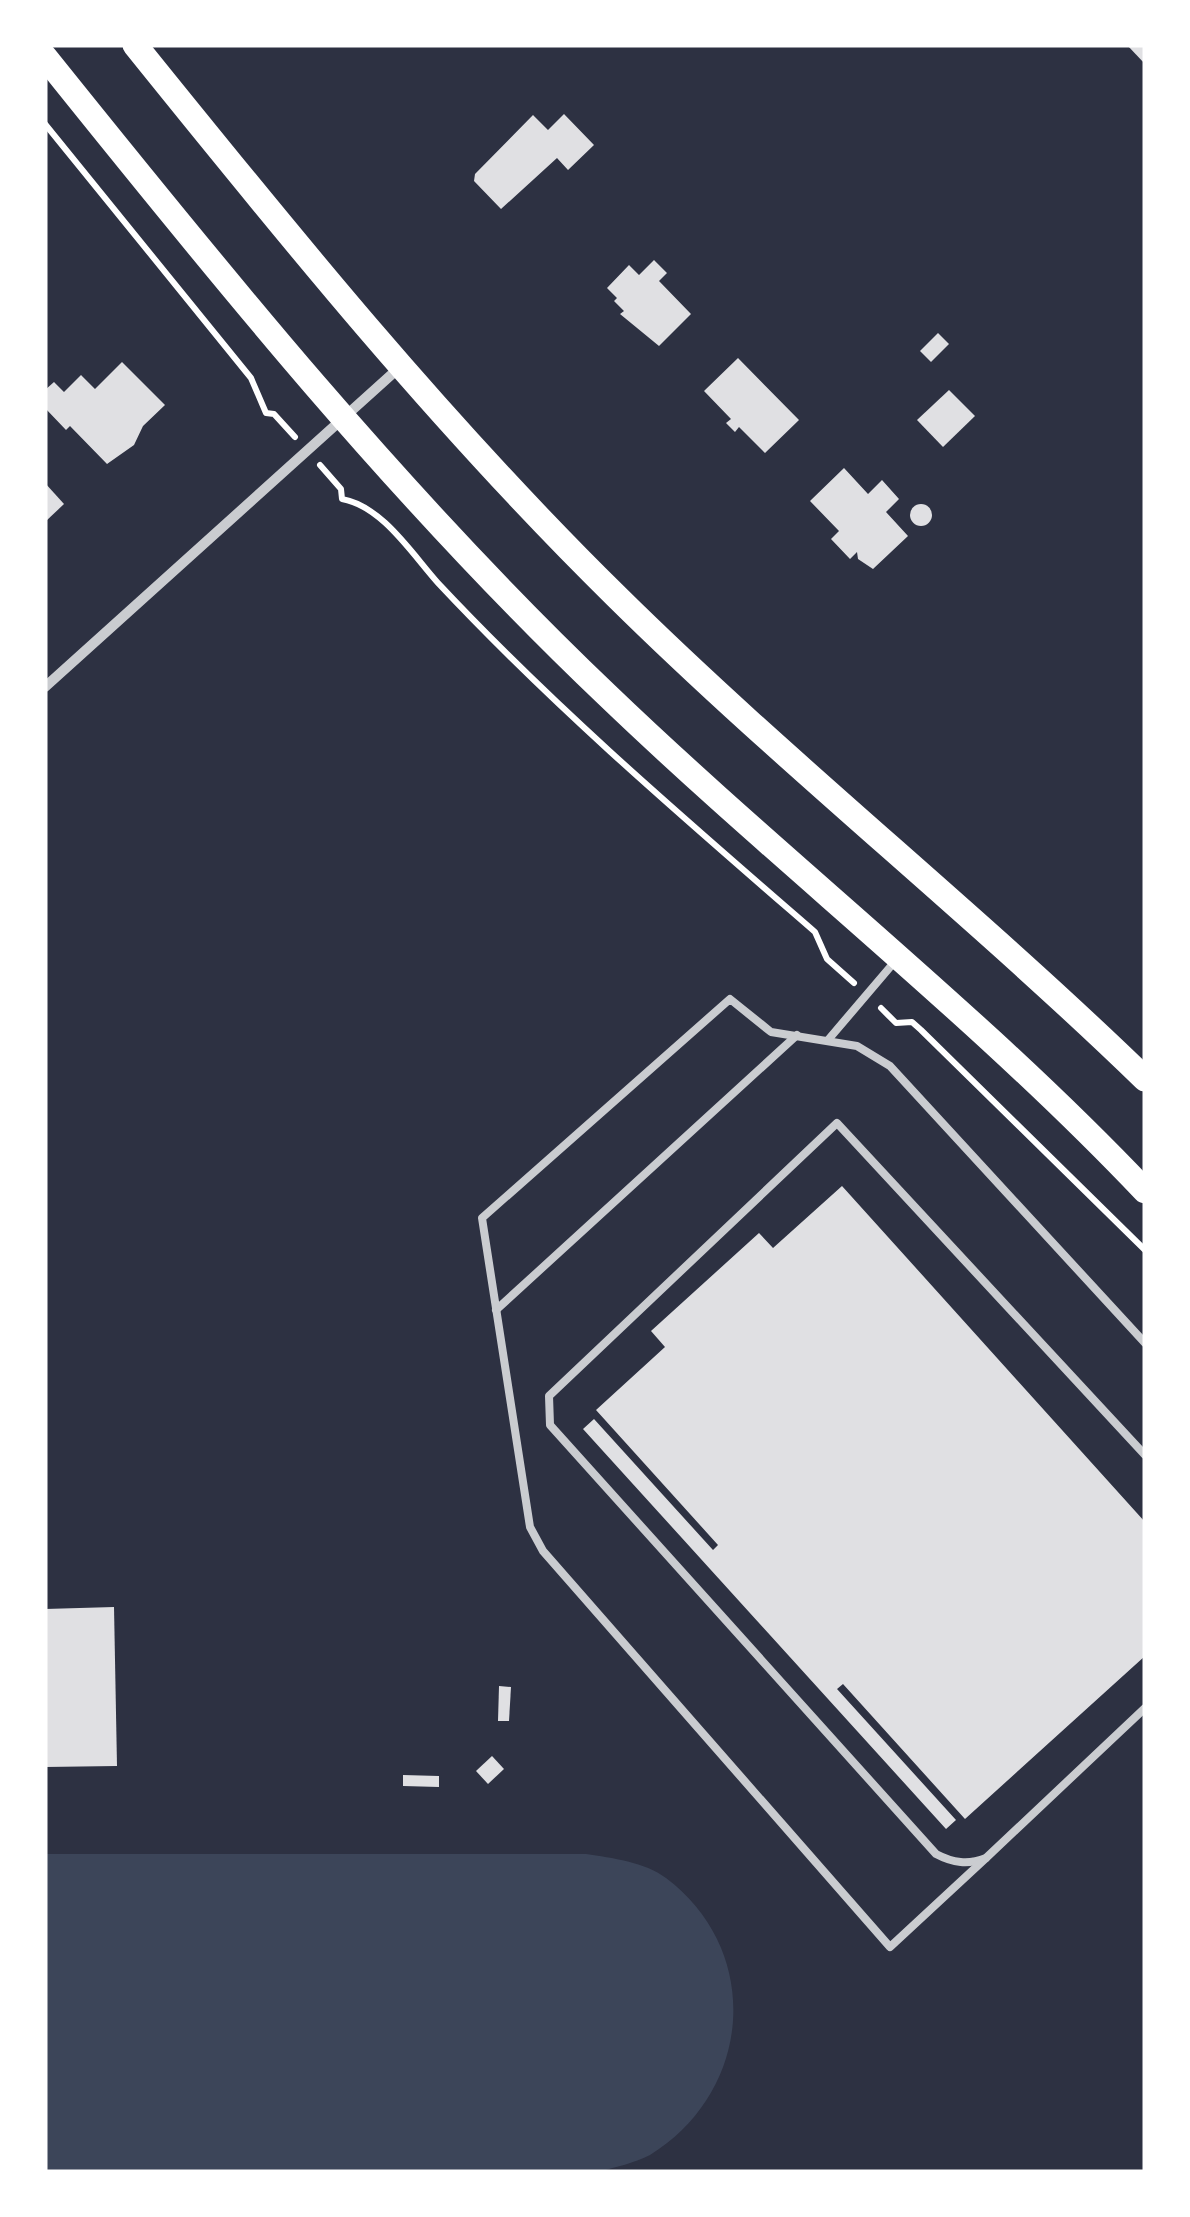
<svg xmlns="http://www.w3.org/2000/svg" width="1190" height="2217" font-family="Commissioner,sans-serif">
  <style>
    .green { fill: #3c4559 }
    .building { fill: #e0e0e3 }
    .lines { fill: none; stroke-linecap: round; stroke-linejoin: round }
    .path { stroke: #fff; stroke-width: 6 }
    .service { stroke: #caccd0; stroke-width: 8 }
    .minor { stroke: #caccd0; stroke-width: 10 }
    .primary { stroke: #fff; stroke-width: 25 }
  </style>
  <rect width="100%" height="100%" fill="#2d3142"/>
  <path class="green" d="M 45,1854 L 586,1854 C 612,1858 645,1862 666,1878 C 764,1952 752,2092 650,2155 C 635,2163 615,2167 599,2172 L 45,2172 Z"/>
  <g class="building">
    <path d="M 1127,45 L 1145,45 L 1145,64 Z"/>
    <path d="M 564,114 L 594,145 L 568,170 L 557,158 L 501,209 L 474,181 L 475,174 L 533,115 L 548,130 Z"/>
    <path d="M 654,260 L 667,273 L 659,281 L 691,314 L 659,346 L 620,314 L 624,311 L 614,301 L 617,298 L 607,288 L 629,265 L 639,275 Z"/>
    <path d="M 938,333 L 949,344 L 931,362 L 920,351 Z"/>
    <path d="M 738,358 L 799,420 L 765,453 L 739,427 L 735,432 L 726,423 L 731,419 L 704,391 Z"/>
    <path d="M 122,362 L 165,405 L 143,426 L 134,445 L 107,464 L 70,426 L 66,430 L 45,408 L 45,390 L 54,382 L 64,392 L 81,375 L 95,389 Z"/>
    <path d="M 949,390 L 975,416 L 943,447 L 917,420 Z"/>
    <path d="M 844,468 L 868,494 L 882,480 L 899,499 L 886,512 L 908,536 L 873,569 L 858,559 L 857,552 L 850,559 L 831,539 L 839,531 L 810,501 Z"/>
    <path d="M 45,483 L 64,504 L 45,522 Z"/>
    <circle cx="921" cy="515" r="11"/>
    <path d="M 842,1186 L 1145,1522 L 1145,1656 L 965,1819 L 843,1684 L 837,1689 L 956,1820 L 946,1829 L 583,1429 L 594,1419 L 713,1550 L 718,1545 L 596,1410 L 665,1347 L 651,1331 L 759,1233 L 773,1248 Z"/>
    <path d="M 114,1607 L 117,1766 L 45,1767 L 45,1609 Z"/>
    <path d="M 499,1686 L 511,1687 L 509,1721 L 498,1721 Z"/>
    <path d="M 492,1756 L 504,1769 L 488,1784 L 476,1771 Z"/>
    <path d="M 403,1775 L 439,1776 L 439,1787 L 403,1786 Z"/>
  </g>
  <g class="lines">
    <g class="path">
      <path d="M 45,124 L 251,378 L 266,413 L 274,414 L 295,437"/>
      <path d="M 320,465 L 341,489 L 342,499 C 382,506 412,554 438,583 C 555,708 686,820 815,932 L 827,959 L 854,983"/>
      <path d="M 881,1008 L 896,1023 L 912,1022 L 921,1030 L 1145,1250"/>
    </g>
    <g class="service">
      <path d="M 828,1040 L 897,959"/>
      <path d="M 496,1310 L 797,1035"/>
      <path d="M 1145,1455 L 837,1123 L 549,1396 L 550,1425 L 936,1854 C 953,1863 968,1865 986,1858 L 1145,1708"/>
      <path d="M 986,1858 L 890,1947 L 543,1551 L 530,1527 L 482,1218 L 730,999 L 771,1032 L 857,1046 L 890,1066 L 1145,1343"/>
    </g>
    <path class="minor" d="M 45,687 L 401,366"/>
    <g class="primary">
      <path d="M 135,45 C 288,235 442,425 616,596 C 786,764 974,913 1145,1079"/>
      <path d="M 45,57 C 223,279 401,499 607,695 C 783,864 977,1014 1145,1191"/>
    </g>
  </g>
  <rect width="1190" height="2217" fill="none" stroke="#ffffff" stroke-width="95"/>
</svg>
